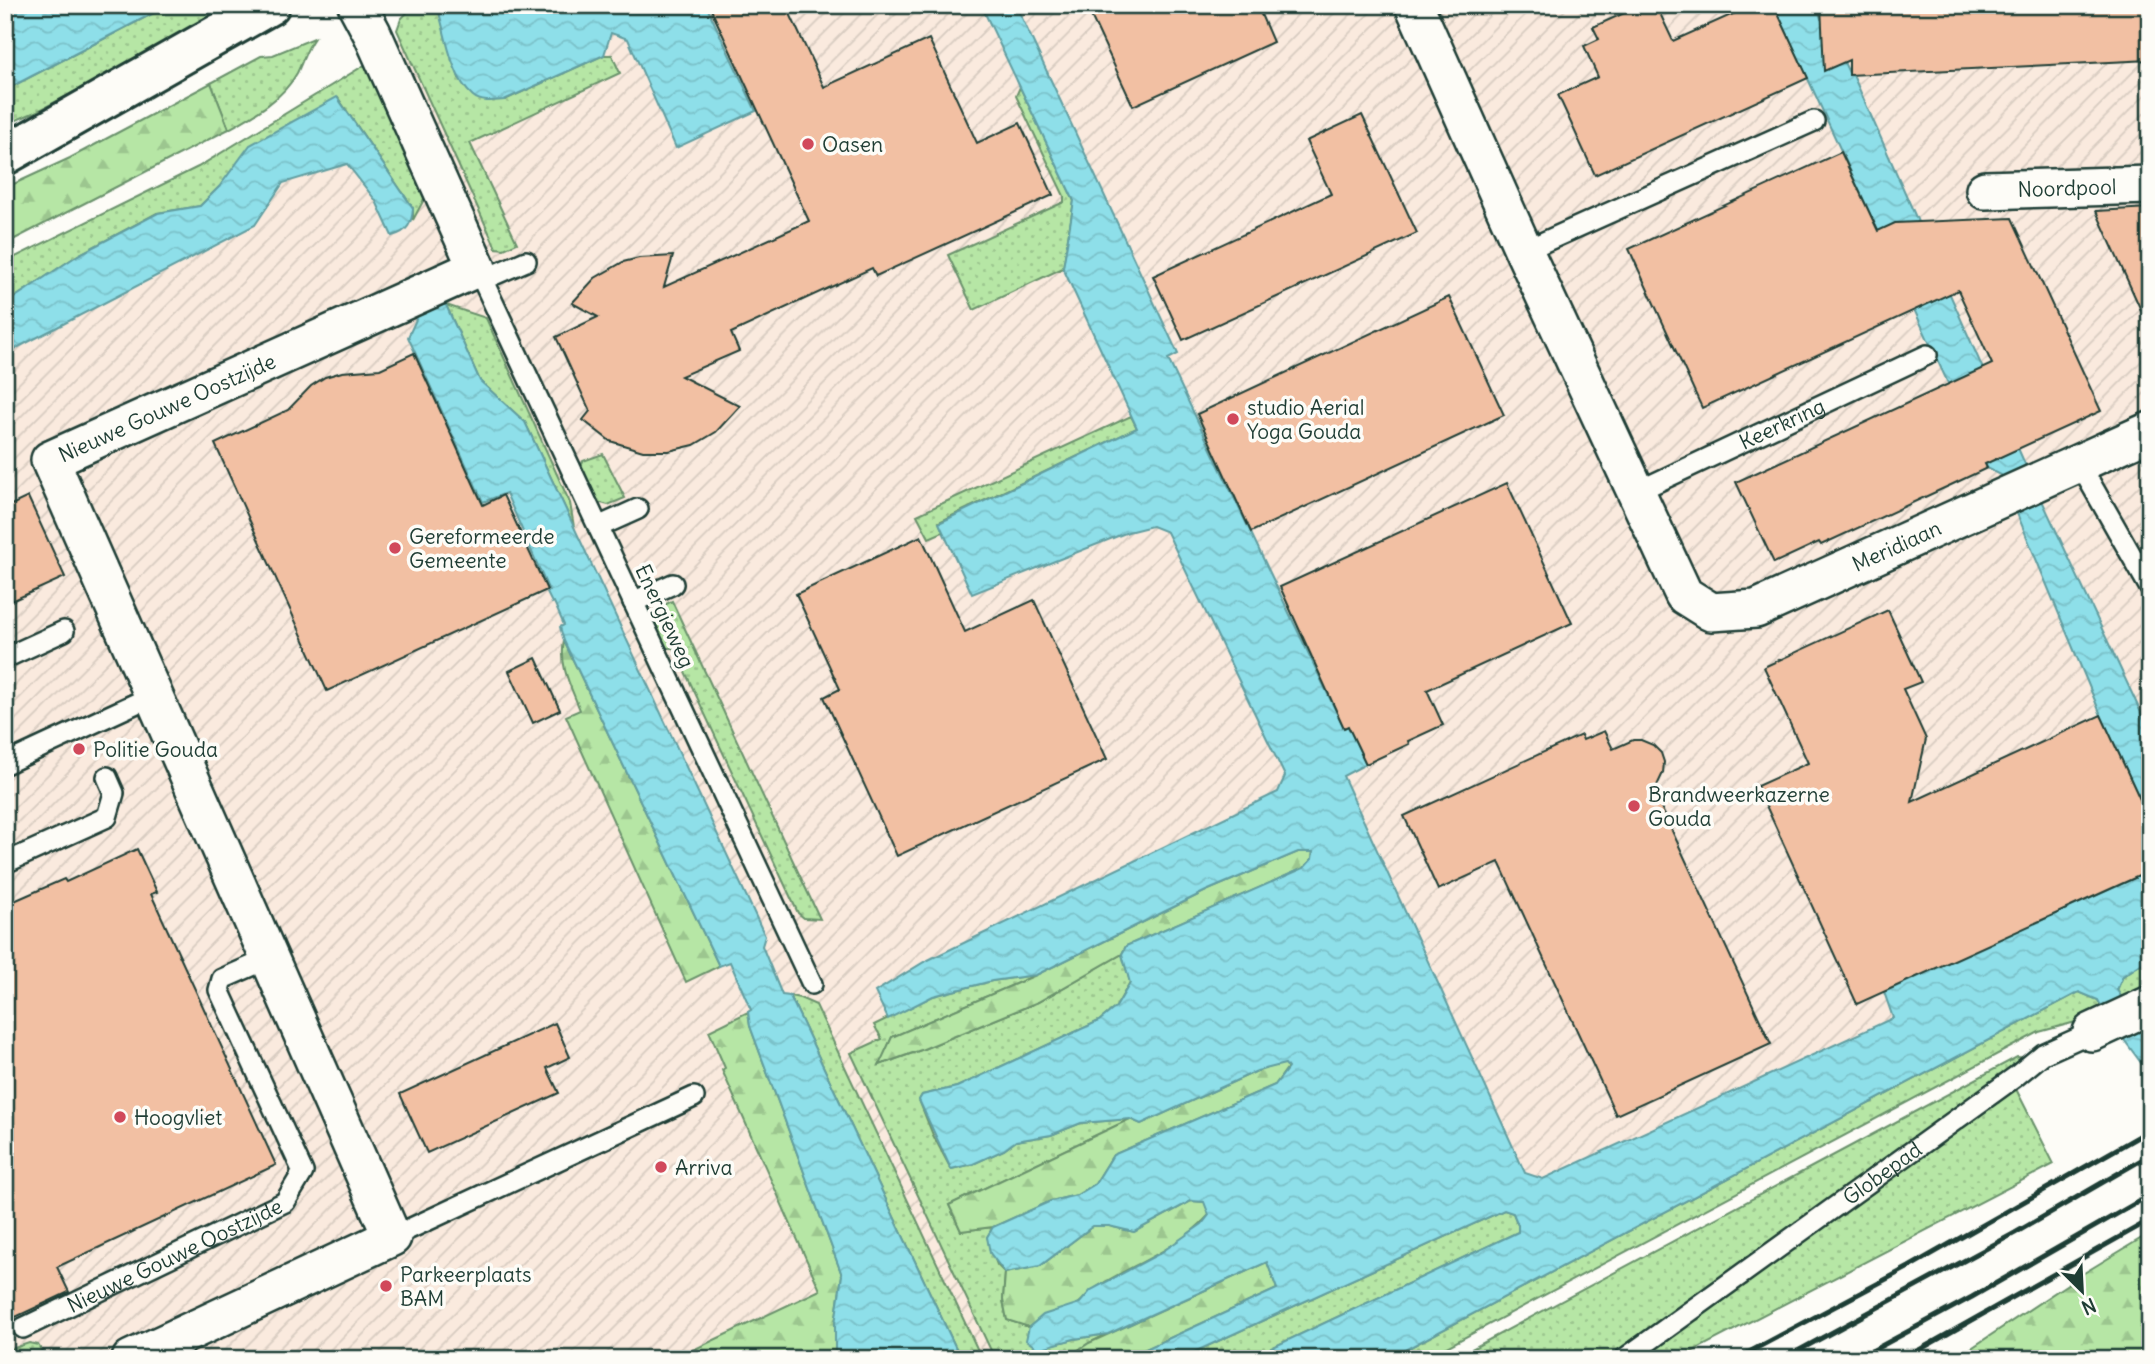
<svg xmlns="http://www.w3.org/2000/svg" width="2155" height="1364" font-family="Delius,sans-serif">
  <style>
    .industrial { fill: url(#industrial-furrows) }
    .grass { fill: url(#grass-dots); stroke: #6a926c; stroke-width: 2 }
    .forest { fill: url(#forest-firs); stroke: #6a926c; stroke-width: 2 }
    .water { fill: url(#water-waves); stroke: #629ea1; stroke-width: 2 }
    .building { fill: #f2c0a3; stroke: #1f3d34; stroke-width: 2 }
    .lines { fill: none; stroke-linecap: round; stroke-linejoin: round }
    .lane-casing { stroke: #1f3d34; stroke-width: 24 }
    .street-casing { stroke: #1f3d34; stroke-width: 42 }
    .secondary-casing { stroke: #1f3d34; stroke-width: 44 }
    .lane { stroke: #fdfcf7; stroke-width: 19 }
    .street { stroke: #fdfcf7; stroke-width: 37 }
    .secondary { stroke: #fdfcf7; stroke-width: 38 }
    .rail { stroke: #1f3d34; stroke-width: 5 }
    .poi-dot { fill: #d1495b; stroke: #fdfcf7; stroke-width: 2.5 }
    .labels { text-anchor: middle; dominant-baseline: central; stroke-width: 7; stroke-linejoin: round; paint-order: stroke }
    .poi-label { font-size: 21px; fill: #1f3d34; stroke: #fdfcf7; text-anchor: start }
    .street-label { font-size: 21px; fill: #1f3d34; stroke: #fdfcf7 }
  </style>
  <defs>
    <pattern id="industrial-furrows" width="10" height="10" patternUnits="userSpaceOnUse" patternTransform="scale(1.75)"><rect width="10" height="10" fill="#faeade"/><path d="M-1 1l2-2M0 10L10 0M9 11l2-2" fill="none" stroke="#d6cabf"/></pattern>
    <pattern id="grass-dots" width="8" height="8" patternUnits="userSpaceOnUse" patternTransform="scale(1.75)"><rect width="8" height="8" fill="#b6e6a5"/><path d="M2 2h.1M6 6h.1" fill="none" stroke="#9cc68f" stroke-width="1.8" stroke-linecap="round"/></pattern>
    <pattern id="forest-firs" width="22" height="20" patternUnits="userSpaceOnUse" patternTransform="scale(1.75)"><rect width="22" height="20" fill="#b6e6a5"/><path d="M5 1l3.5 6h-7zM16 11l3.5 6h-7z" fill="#9cc68f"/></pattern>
    <pattern id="water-waves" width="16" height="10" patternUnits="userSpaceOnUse" patternTransform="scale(1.75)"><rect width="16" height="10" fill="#8edfe9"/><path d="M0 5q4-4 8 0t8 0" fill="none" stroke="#7ac0c8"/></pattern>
  </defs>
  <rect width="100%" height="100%" fill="#fdfcf7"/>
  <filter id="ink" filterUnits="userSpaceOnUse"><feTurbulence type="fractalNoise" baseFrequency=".0143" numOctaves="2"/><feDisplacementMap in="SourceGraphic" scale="14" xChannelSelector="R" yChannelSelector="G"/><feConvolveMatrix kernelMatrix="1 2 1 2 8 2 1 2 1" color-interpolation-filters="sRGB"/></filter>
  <g filter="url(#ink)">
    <g class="industrial">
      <path d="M 434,5 L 1774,5 L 1987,468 L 2001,475 L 2015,507 L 2101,715 L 2150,821 L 2150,871 L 1885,992 L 1893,1018 L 1543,1179 L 1248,1359 L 5,1359 L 5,304 L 337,97 Z"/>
      <path d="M 1817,5 L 2150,5 L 2150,732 L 2025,464 L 1849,73 L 1824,20 L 1821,19 Z"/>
    </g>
    <g class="grass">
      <path d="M 169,5 L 235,5 L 216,18 L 40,110 L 5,125 L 5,90 Z"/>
      <path d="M 414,5 L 437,5 L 459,78 L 505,100 L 604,55 L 612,55 L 620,73 L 470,143 L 517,243 L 504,249 L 496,248 L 397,30 L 401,19 Z"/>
      <path d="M 314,38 C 306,49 303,61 297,73 C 283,99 254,115 229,129 L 211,83 L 261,56 L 273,55 Z"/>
      <path d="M 368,63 L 429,190 L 413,220 L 413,208 L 338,98 L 219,187 L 200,206 L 157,213 L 78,255 L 5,304 L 5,262 L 198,167 Z"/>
      <path d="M 1020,87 L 1074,201 L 1063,268 L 974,310 L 948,255 L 1064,202 L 1064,196 L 1016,96 Z"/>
      <path d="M 446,305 L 486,318 L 570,503 L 574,527 L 525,422 L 480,381 Z"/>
      <path d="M 1131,416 L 1137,428 L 939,522 L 943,532 L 929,538 L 917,515 Z"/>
      <path d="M 603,454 L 625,498 L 608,505 L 597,502 L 580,468 L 583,461 Z"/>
      <path d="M 672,601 L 820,919 L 804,918 L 798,913 L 674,648 L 663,648 L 652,625 L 655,610 Z"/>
      <path d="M 1122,954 L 1130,982 L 1116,1007 L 1099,1021 L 957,1087 L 922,1095 L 919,1100 L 933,1135 L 951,1169 L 973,1164 L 1004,1150 L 1016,1141 L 1051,1135 L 1081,1123 L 1130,1119 L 949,1205 L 961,1231 L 993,1227 L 987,1237 L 997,1265 L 1005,1273 L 1003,1300 L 1007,1320 L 1029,1327 L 1027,1340 L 1038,1348 L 1074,1339 L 1108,1334 L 1089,1343 L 1065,1359 L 995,1359 L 851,1053 L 882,1039 L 874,1025 L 933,996 L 992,981 L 1036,975 L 892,1037 L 880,1065 L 921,1050 L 1038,1002 Z"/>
      <path d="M 2150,958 L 2150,994 L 2126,1005 L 2117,990 L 2123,976 Z"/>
      <path d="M 2079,992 L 2098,1000 L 2105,1014 L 2039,1032 L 1424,1359 L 1388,1359 Z"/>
      <path d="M 790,996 L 800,998 L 816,1005 L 982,1359 L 961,1359 Z"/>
      <path d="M 2017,1057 L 2030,1058 L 1610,1359 L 1453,1359 Z"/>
      <path d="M 2015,1087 L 2054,1164 L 1678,1359 L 1634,1359 Z"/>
      <path d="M 1504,1210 L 1513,1213 L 1518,1225 L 1518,1232 L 1248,1359 L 1179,1359 Z"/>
      <path d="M 29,1343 L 38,1345 L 47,1359 L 5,1359 L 5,1351 Z"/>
    </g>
    <g class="forest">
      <path d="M 211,83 L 229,129 L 5,244 L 5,188 L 70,158 Z"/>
      <path d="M 564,641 L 719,966 L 686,982 L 566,716 L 580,710 C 571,687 559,666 564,641 Z"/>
      <path d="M 1298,852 L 1313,852 L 1312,859 L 1304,868 L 1126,946 L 1122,954 L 1038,1002 L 921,1050 L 879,1065 L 892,1037 L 1036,975 L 1206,891 Z"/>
      <path d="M 748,1012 L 750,1026 L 842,1275 L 835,1324 L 835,1359 L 674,1359 L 820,1290 L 722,1070 L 725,1068 L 709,1031 Z"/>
      <path d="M 1285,1063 L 1288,1067 L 1275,1085 L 1113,1155 L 1095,1184 L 1077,1195 L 1051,1201 L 993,1227 L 961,1231 L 949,1205 L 1130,1119 L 1141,1124 L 1257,1071 Z"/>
      <path d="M 1191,1201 L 1205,1202 L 1209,1215 C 1178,1250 1132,1264 1094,1289 C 1087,1293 1084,1300 1078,1304 C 1058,1314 1049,1310 1029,1327 L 1007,1320 L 1003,1300 L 1005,1273 L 1040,1266 L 1093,1226 L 1109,1226 L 1134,1232 Z"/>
      <path d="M 2150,1233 L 2150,1359 L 1955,1359 L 2084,1273 Z"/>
      <path d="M 1267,1262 L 1277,1289 L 1124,1359 L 1065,1359 L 1089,1343 Z"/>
    </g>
    <g class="water">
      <path d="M 5,5 L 169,5 L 5,90 Z"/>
      <path d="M 437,5 L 706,5 L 756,111 L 676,148 L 628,39 L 611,33 L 604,55 L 504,100 C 494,101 481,103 473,96 C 451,78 445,31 437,5 Z"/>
      <path d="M 979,5 L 1016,5 L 1178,354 L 1168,359 L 1344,728 L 1348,726 L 1366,764 L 1343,776 L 1525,1173 L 1543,1179 L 1893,1018 L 1884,992 L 2150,871 L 2150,958 L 2123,976 L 2117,990 L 2150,1042 L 2150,1075 L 2105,1014 L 2098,1000 L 2079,992 L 1388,1359 L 1248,1359 L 1518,1232 L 1518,1225 L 1513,1213 L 1504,1210 L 1179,1359 L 1124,1359 L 1277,1289 L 1267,1262 L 1108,1334 L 1074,1339 L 1038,1349 L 1026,1340 L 1029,1327 L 1043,1315 L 1080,1303 L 1091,1290 L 1159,1254 L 1202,1224 L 1209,1215 L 1204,1202 L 1191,1201 L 1134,1232 L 1109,1226 L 1093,1226 L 1040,1266 L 1005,1273 L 990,1253 L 987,1237 L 993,1227 L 1051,1201 L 1077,1195 L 1095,1184 L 1113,1155 L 1275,1085 L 1288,1068 L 1285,1064 L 1257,1071 L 1141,1124 L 1130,1119 L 1081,1123 L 1051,1135 L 1016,1141 L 1004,1150 L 973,1164 L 951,1169 L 919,1100 L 922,1095 L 957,1087 L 1099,1021 L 1116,1007 L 1130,983 L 1122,954 L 1126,946 L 1304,868 L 1312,859 L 1313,852 L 1298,852 L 1206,891 L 1036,975 L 992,981 L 933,996 L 888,1019 L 875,992 L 924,962 L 1278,792 L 1285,776 L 1167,532 L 1152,526 L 1128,532 L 972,594 L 939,523 L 1137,428 L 1063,268 L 1074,201 L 982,7 Z"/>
      <path d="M 1774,5 L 1817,5 L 1821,19 L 1824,19 L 1849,73 L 1853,75 L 2025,464 L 2150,732 L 2150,821 L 2101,715 L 2001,475 L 1987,468 Z"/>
      <path d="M 337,97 L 413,208 C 412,223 408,232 392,236 L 376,201 L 347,164 L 283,183 L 255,225 L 5,354 L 5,304 L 78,255 L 158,213 L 200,206 L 219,187 L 250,145 Z"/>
      <path d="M 442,304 L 446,305 L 480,381 L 525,422 L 765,936 L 762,946 L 782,995 L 790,996 L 961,1359 L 835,1359 L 835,1324 L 842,1275 L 750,1026 L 748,1012 L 751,1010 L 730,962 L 719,966 L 564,641 L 560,627 L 564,625 L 554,602 L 552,603 L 547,593 L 549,591 L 506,493 L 483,502 L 408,337 L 418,315 Z"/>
    </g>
    <g class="building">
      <path d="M 709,5 L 786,5 L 824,87 L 929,39 L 977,143 L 1020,123 L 1053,195 L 876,276 L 872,268 L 731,333 L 739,351 L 681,376 L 740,406 L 716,432 L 694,445 L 669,451 L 643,451 L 610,441 L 583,420 L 590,411 L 556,337 L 598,317 L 572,303 L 595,278 L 623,262 L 639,258 L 673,256 L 664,287 L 809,221 Z"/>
      <path d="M 1086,5 L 1257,5 L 1273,42 L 1133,106 Z"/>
      <path d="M 1642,5 L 1656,5 L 1673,41 L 1753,5 L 1774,5 L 1808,78 L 1595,175 L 1558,95 L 1598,77 L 1584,46 L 1599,39 L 1593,27 Z"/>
      <path d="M 1821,5 L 2150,5 L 2150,60 L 1849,75 L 1849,60 L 1824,71 Z"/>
      <path d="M 1362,115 L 1417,233 L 1183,340 L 1153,276 L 1331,194 L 1306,141 Z"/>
      <path d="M 1841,152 L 1878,231 L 1895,223 L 2012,218 L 2101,411 L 1985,464 L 1987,468 L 1953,484 L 1821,545 L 1819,542 L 1774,563 L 1736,482 L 1992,364 L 1958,290 L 1702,408 L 1629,249 Z"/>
      <path d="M 2150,208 L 2150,330 L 2096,211 Z"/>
      <path d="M 1449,297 L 1504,415 L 1251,532 L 1197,414 Z"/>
      <path d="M 414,353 L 483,505 L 503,495 L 547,590 L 327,691 L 215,444 L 288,410 L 311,386 L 325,377 L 342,372 L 380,369 Z"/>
      <path d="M 1507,483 L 1572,623 L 1427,690 L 1443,725 L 1408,741 L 1409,744 L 1366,764 L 1348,726 L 1344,728 L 1280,587 Z"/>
      <path d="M 28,497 L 65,577 L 5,604 L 5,508 Z"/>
      <path d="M 921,536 L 965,632 L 1034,600 L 1107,759 L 897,856 L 824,697 L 840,689 L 796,594 Z"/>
      <path d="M 1888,610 L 1921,682 L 1903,689 L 1926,739 L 1912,802 L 2101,715 L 2150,821 L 2150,871 L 1857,1004 L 1757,786 L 1808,763 L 1764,667 Z"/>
      <path d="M 536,658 L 560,710 L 533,723 L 509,671 Z"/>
      <path d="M 1604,731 L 1613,749 L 1633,740 L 1641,740 L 1653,745 L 1661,753 L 1664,762 L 1663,773 L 1654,792 L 1771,1044 L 1616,1115 L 1499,862 L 1438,890 L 1404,816 L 1581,735 L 1583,740 Z"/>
      <path d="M 137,849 L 157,892 L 151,894 L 276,1165 L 57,1267 L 69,1292 L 5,1322 L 5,905 L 64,879 L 66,882 Z"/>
      <path d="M 555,1023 L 570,1057 L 547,1068 L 559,1093 L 427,1153 L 400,1094 Z"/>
    </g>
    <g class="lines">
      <g class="lane-casing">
        <g id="lane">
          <path d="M 1524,251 L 1814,121"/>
          <path d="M 477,268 L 812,984"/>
          <path d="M 482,280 L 526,261"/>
          <path d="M 2079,463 L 2150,588"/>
          <path id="s1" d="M 1636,492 L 1927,355"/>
          <path d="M 598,527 L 638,509"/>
          <path d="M 633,602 L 673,584"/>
          <path d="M 5,658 L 64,631"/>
          <path d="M 5,764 L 154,695"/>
          <path d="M 5,863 L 107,817 L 114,793 L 107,777"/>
          <path d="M 392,1237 L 694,1097"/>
          <path id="s2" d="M 23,1328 L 285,1202 L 303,1172 L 219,990 L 222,979 L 270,958"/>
          <path id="s3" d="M 1624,1359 L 2015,1077 L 2043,1054 L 2092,1032"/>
        </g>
      </g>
      <g class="street-casing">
        <g id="street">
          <path id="s4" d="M 1414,5 L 1524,251 L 1684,595 L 1711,612 L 1756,609 L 2150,431"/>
          <path id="s5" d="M 1985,190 L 2150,185"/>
          <path d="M 2092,1032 L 2150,1005"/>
          <path id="s6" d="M 131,1359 L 392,1237 L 50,460 L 477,268 L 372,33 L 357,5"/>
        </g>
      </g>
      <g class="secondary-casing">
        <path id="secondary" d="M 5,155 L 270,5"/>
      </g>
      <use href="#lane" class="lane"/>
      <use href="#street" class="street"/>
      <use href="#secondary" class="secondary"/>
      <g class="rail">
        <path d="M 1736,1359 L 1909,1267 L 2150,1130"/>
        <path d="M 1783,1359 L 2015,1233 L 2150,1155"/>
        <path d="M 1857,1359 L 1972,1297 L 2150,1195"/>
        <path d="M 1903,1359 L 2150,1220"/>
      </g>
    </g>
  </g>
  <g class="poi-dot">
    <circle cx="808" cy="144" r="7"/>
    <circle cx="1233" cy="419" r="7"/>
    <circle cx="395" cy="548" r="7"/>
    <circle cx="79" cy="749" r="7"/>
    <circle cx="1634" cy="806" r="7"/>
    <circle cx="120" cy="1117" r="7"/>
    <circle cx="661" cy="1167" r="7"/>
    <circle cx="386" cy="1286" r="7"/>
  </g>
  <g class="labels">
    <g class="poi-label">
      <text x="822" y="144">Oasen</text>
      <text x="1247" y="407">studio Aerial<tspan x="1247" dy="24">Yoga Gouda</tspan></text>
      <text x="409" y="536">Gereformeerde<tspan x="409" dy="24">Gemeente</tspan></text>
      <text x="93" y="749">Politie Gouda</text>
      <text x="1648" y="794">Brandweerkazerne<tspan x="1648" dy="24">Gouda</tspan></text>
      <text x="134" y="1117">Hoogvliet</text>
      <text x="675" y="1167">Arriva</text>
      <text x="400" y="1274">Parkeerplaats<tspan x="400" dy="24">BAM</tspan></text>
    </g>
    <g class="street-label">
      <text stroke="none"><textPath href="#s5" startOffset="82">Noordpool</textPath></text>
      <text stroke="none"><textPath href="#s6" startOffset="1265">Nieuwe Gouwe Oostzijde</textPath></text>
      <text stroke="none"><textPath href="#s1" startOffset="161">Keerkring</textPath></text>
      <text stroke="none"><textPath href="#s4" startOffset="880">Meridiaan</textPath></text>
      <text transform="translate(665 616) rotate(65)">Energieweg</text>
      <text stroke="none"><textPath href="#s3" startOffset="318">Globepad</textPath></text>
      <text stroke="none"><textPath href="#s2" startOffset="168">Nieuwe Gouwe Oostzijde</textPath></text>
    </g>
  </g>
  <rect width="2155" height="1364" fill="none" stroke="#fdfcf7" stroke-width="28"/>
  <rect x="14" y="14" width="2127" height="1336" fill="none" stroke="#1f3d34" stroke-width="2.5" filter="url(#ink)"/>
  <g transform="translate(2082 1291) rotate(156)" stroke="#fdfcf7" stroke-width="5" paint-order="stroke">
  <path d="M0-5L12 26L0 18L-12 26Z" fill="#1f3d34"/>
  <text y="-10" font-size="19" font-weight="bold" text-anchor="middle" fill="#1f3d34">N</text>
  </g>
</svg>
